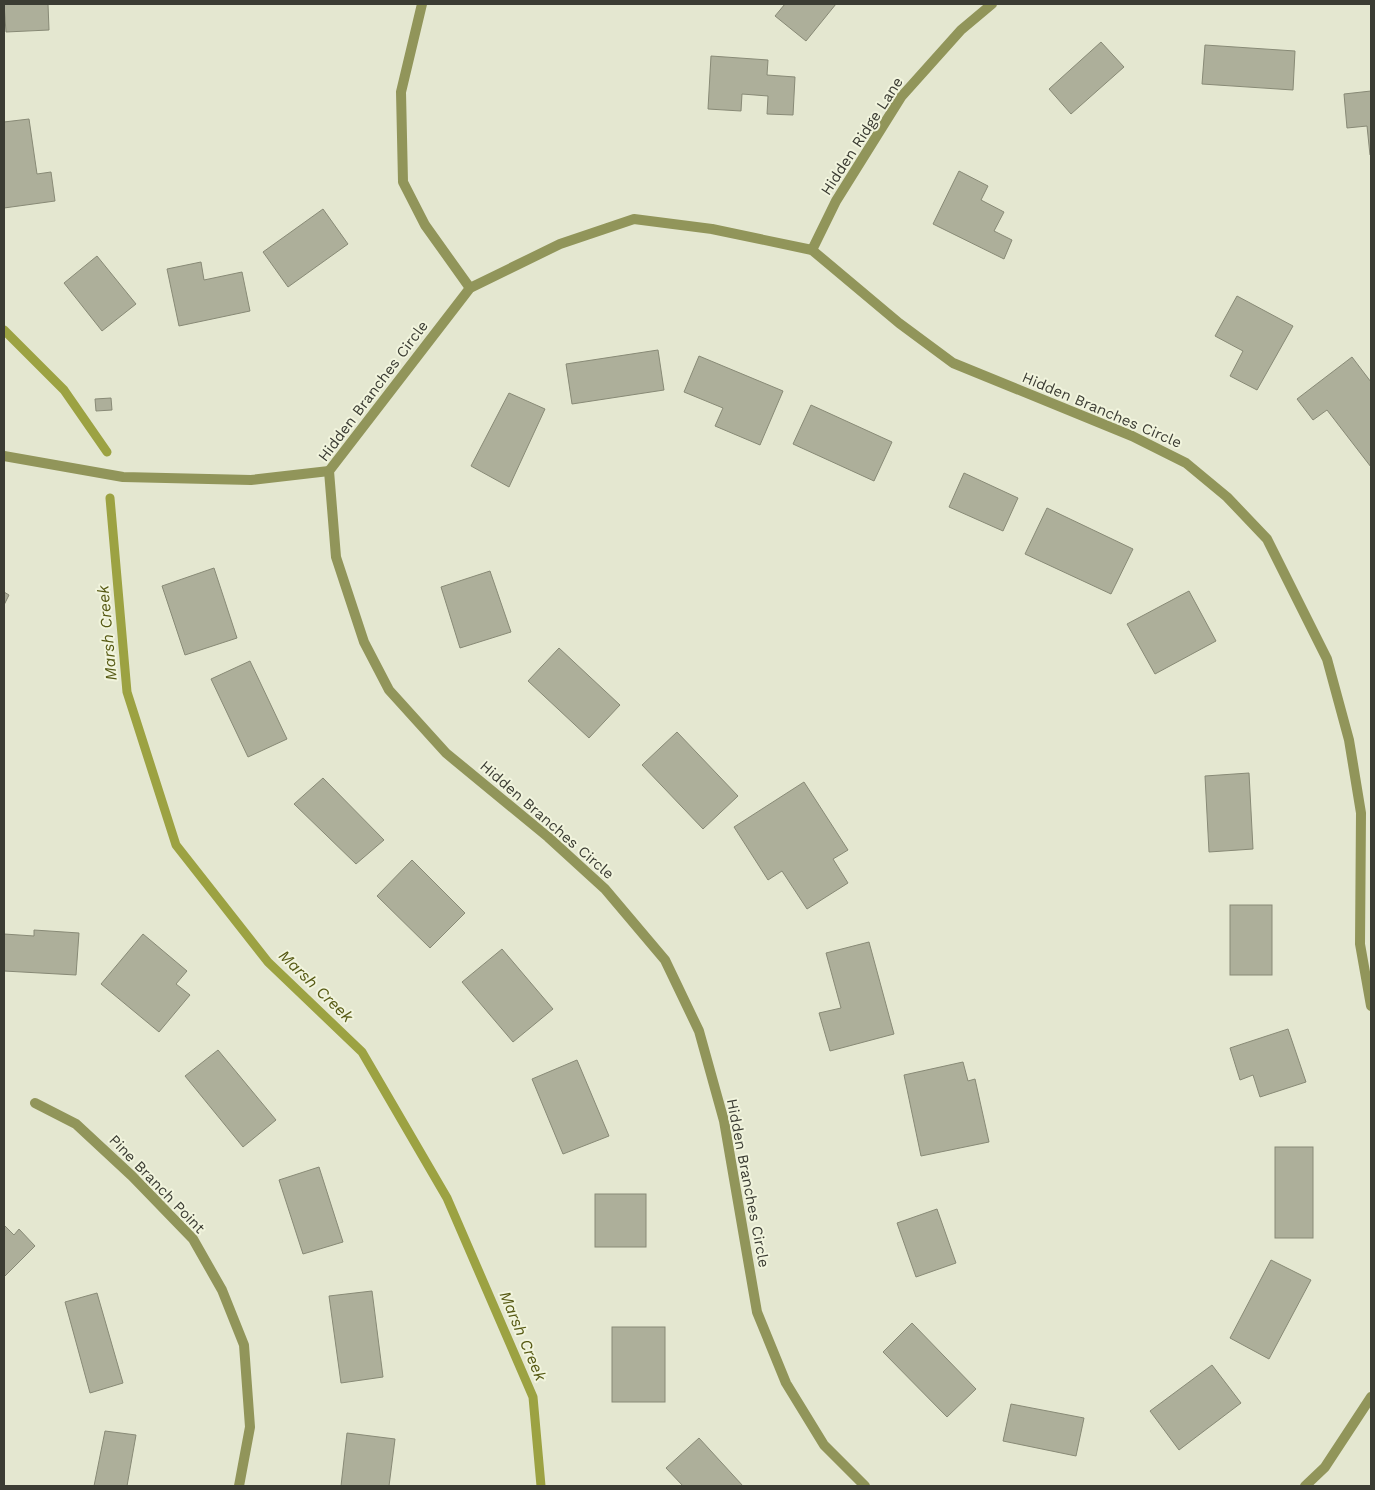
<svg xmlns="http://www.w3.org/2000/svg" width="1375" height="1490" font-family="'Work Sans',sans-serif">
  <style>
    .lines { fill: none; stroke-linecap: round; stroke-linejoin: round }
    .stream { stroke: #9ca242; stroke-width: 9 }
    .building { fill: #adaf9a; stroke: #888a76 }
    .street { stroke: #91955a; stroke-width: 10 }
    .labels { text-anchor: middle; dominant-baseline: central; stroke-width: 4; stroke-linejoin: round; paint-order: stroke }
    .street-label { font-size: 15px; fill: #3b3c33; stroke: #f1f4dd }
    .water-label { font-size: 16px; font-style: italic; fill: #565913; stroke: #f1f4dd }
  </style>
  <rect width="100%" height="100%" fill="#e4e7d0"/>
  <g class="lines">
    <g class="stream">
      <path d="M 4,330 L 64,390 L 107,452"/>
      <path d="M 110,498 L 127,692 L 176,845 L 268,962 L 362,1052 L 447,1198 L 533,1397 L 541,1486"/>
    </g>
  </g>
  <g class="building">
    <path d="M 4,4 L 48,4 L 49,30 L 6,32 Z"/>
    <path d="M 785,4 L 836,4 L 806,41 L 775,16 Z"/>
    <path d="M 1101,42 L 1124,67 L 1071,114 L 1049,89 Z"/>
    <path d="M 1205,45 L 1295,51 L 1293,90 L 1202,84 Z"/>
    <path d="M 711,56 L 768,60 L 767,75 L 795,77 L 793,115 L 767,114 L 768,96 L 742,94 L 741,111 L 708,109 Z"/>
    <path d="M 1371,91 L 1371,155 L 1370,155 L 1367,126 L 1347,128 L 1344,94 Z"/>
    <path d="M 29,119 L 37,174 L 51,172 L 55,201 L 4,208 L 4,122 Z"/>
    <path d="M 959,171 L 988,186 L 981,200 L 1004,212 L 994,231 L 1012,240 L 1004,259 L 933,224 Z"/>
    <path d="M 323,209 L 348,244 L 288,287 L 263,252 Z"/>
    <path d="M 97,256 L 136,304 L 102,331 L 64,283 Z"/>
    <path d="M 201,262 L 204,280 L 242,272 L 250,311 L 179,326 L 167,269 Z"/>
    <path d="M 1237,296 L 1293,326 L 1257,390 L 1230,376 L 1243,351 L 1215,336 Z"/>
    <path d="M 658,350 L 664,390 L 572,404 L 566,364 Z"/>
    <path d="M 699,356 L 783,391 L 760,445 L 715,426 L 723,408 L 684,392 Z"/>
    <path d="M 1352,357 L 1371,382 L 1371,467 L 1327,410 L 1313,420 L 1297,399 Z"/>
    <path d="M 509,393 L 545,409 L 509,487 L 471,466 Z"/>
    <path d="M 111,398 L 112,410 L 96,411 L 95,399 Z"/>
    <path d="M 811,405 L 892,442 L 874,481 L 793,444 Z"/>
    <path d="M 964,473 L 1018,498 L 1003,531 L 949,507 Z"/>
    <path d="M 1047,508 L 1133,549 L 1111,594 L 1025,554 Z"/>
    <path d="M 214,568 L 237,638 L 185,655 L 162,586 Z"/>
    <path d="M 490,571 L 511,632 L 460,648 L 441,587 Z"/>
    <path d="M 1189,591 L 1216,641 L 1155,674 L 1127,624 Z"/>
    <path d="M 4,592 L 9,595 L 4,605 Z"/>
    <path d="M 559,648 L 620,705 L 589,738 L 528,681 Z"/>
    <path d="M 250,661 L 287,739 L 248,757 L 211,679 Z"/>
    <path d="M 677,732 L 738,796 L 703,829 L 642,765 Z"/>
    <path d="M 1249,773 L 1253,849 L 1209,852 L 1205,776 Z"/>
    <path d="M 323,778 L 384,840 L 356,864 L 294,804 Z"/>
    <path d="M 804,782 L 848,850 L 833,859 L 848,883 L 807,909 L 782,871 L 768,880 L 734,827 Z"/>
    <path d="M 412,860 L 465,913 L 430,948 L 377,896 Z"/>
    <rect x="1230" y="905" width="42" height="70"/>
    <path d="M 34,930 L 79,933 L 76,975 L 4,971 L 4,934 L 34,936 Z"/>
    <path d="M 143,934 L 187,971 L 176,984 L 190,995 L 159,1032 L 101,984 Z"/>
    <path d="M 869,942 L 894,1034 L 830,1051 L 819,1013 L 841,1008 L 826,953 Z"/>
    <path d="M 502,949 L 553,1009 L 513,1042 L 462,982 Z"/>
    <path d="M 1288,1029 L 1306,1082 L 1260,1097 L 1253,1075 L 1240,1080 L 1230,1048 Z"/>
    <path d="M 218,1050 L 276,1120 L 243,1147 L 185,1076 Z"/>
    <path d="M 577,1060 L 609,1136 L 563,1154 L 532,1079 Z"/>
    <path d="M 963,1062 L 968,1081 L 975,1079 L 989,1142 L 921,1156 L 904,1075 Z"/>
    <rect x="1275" y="1147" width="38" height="91"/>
    <path d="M 319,1167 L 343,1242 L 303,1254 L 279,1180 Z"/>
    <rect x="595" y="1194" width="51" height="53"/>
    <path d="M 937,1209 L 956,1263 L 916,1277 L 897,1223 Z"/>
    <path d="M 4,1225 L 14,1235 L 19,1229 L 35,1246 L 4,1277 Z"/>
    <path d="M 1271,1260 L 1311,1280 L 1269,1359 L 1230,1338 Z"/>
    <path d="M 372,1291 L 383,1377 L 341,1383 L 329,1296 Z"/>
    <path d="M 97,1293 L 123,1383 L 90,1393 L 65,1302 Z"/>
    <path d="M 912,1323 L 976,1389 L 947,1417 L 883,1352 Z"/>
    <rect x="612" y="1327" width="53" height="75"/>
    <path d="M 1212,1365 L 1241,1403 L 1179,1450 L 1150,1411 Z"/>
    <path d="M 1011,1404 L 1084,1418 L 1076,1456 L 1003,1441 Z"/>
    <path d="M 105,1431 L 136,1435 L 127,1486 L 94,1486 Z"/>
    <path d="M 347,1433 L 395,1439 L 389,1486 L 341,1486 Z"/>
    <path d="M 699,1438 L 743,1486 L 683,1486 L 666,1468 Z"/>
  </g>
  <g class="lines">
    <g class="street">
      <path d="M 422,4 L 401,92 L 403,182 L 425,225 L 470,288"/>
      <path d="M 812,250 L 836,201 L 901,97 L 961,30 L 992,4"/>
      <path d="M 4,456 L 123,477 L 251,480 L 329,471"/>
      <path d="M 35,1103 L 76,1124 L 132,1176 L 193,1239 L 222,1290 L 244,1345 L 250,1427 L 239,1486"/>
      <path d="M 865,1486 L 824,1445 L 786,1383 L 757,1312 L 724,1121 L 699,1031 L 665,960 L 605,889 L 548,837 L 446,753 L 389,690 L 364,642 L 336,557 L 329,471 L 470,288 L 560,244 L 634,219 L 712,229 L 812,250 L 899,323 L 953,363 L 1132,436 L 1186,463 L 1227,497 L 1267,539 L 1327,659 L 1349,740 L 1361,813 L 1360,944 L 1371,1006"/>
      <path d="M 1305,1486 L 1325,1467 L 1371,1397"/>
    </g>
  </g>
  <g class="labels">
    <g class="street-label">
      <text transform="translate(862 136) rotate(-57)">Hidden Ridge Lane</text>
      <text transform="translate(373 391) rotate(-53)">Hidden Branches Circle</text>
      <text transform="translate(1102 410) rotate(23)">Hidden Branches Circle</text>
      <text transform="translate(547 820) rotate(41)">Hidden Branches Circle</text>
      <text transform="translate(748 1183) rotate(79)">Hidden Branches Circle</text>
      <text transform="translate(157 1184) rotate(46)">Pine Branch Point</text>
    </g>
    <g class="water-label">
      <text transform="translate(107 633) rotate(-95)">Marsh Creek</text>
      <text transform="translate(316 986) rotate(44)">Marsh Creek</text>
      <text transform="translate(523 1336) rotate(67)">Marsh Creek</text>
    </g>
  </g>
  <rect width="1375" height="1490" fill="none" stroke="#3b3c33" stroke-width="10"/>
</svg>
